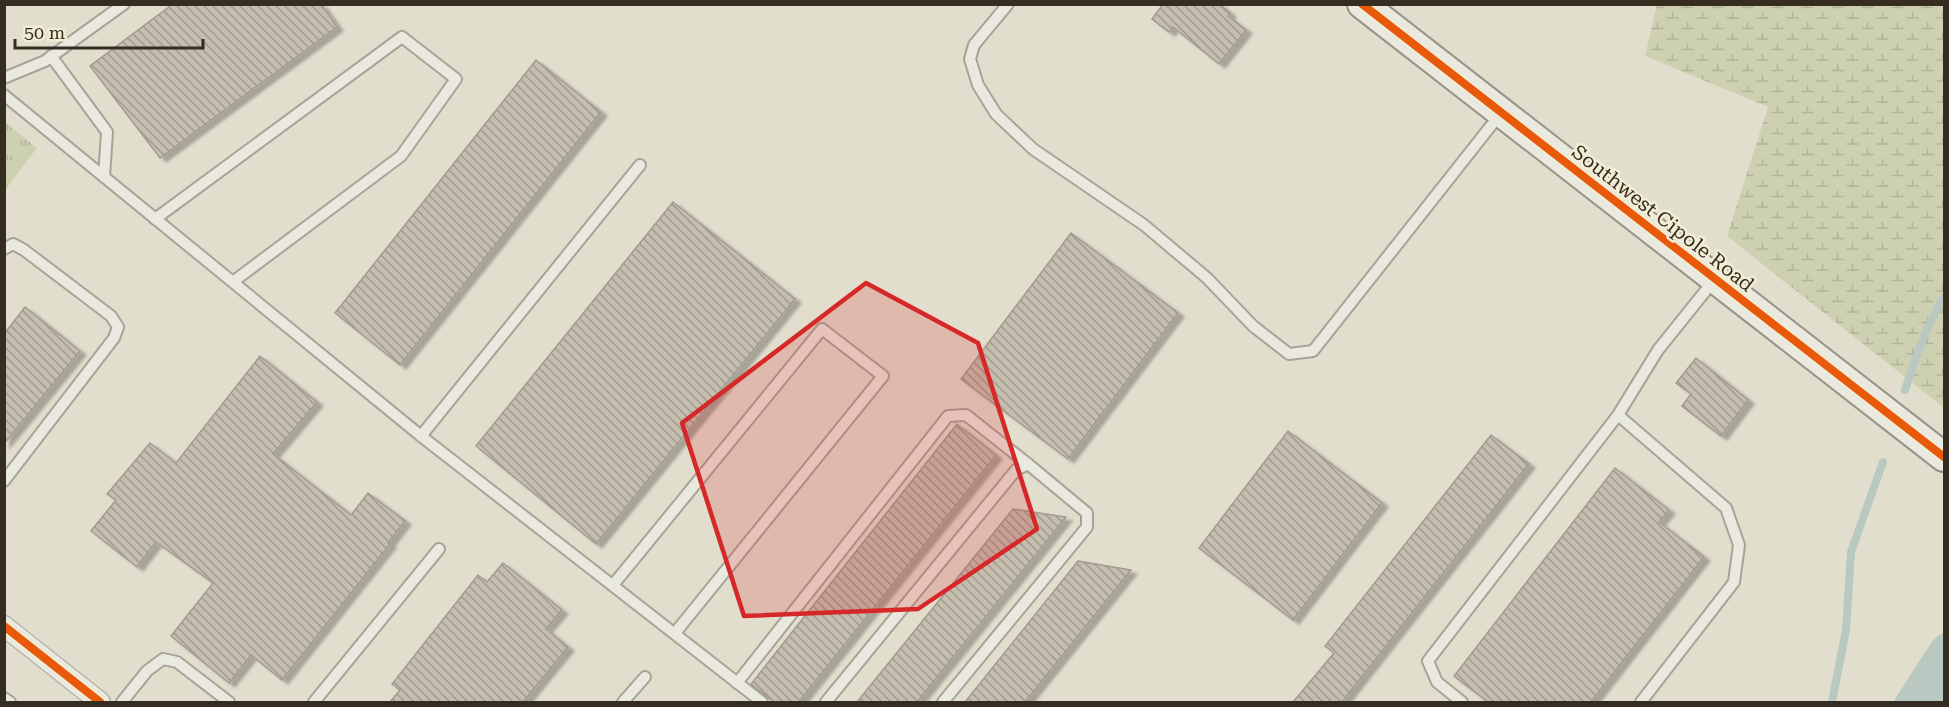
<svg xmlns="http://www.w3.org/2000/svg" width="1949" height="707" font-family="'Roboto Serif',serif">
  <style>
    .grass { fill: url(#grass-tufts) }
    .wetland { fill: url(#wetland-marsh) }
    .water { fill: #b9c8c0 }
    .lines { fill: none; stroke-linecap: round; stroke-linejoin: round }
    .stream { stroke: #b9c8c0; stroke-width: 8 }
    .building { fill: url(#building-back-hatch); stroke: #a29b8e; stroke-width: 1.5; filter: url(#shadow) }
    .lane-casing { stroke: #a8a397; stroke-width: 14 }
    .street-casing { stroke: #a8a397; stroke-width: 22 }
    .secondary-casing { stroke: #979387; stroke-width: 32 }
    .lane { stroke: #eae9df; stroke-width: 10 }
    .street { stroke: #eae9df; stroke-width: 20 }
    .secondary { stroke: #eae9df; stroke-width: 28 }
    .cycleway-casing { stroke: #f2eed5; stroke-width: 11 }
    .cycleway { stroke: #e8590c; stroke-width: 8 }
    .marked { fill: #d62828; fill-opacity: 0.2; stroke: #d62828; stroke-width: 4.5; stroke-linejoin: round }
    .labels { text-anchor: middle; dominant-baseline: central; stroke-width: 5; stroke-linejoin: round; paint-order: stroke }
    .street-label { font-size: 20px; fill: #352d20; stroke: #f2eed5 }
  </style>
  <defs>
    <pattern id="grass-tufts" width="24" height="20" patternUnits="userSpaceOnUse" patternTransform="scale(1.5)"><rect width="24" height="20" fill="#cdd1b2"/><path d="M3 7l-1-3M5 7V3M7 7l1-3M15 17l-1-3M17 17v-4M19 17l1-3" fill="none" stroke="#b1b499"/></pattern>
    <pattern id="wetland-marsh" width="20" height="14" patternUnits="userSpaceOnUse" patternTransform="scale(1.5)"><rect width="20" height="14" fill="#cdd1b2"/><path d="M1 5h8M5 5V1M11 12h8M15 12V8" fill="none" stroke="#b1b499"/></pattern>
    <pattern id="building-back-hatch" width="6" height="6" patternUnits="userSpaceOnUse" patternTransform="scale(1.5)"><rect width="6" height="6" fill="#c5beaf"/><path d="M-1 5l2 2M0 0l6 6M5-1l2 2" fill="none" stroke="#a19b8e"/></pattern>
    <filter id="shadow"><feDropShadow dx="6" dy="4" stdDeviation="1.5" flood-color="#0004"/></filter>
  </defs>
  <rect width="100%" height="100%" fill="#e2dece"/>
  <path class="grass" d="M 5,122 L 37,148 L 5,190 Z"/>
  <path class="wetland" d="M 1657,4 L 1944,5 L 1944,408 L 1727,236 L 1768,107 L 1645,56 Z"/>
  <path class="water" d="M 1944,632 L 1944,702 L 1893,702 L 1933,640 Z"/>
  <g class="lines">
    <g class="stream">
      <path d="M 1905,390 C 1916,358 1925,327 1944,298"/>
      <path d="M 1832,702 L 1846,630 L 1851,552 L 1883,462"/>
    </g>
  </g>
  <g class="building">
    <path d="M 173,4 L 321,4 L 337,27 L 160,158 L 90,66 Z"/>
    <path d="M 1163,4 L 1219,4 L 1230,13 L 1228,16 L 1246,30 L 1219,64 L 1173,27 L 1169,32 L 1152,19 Z"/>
    <path d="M 536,60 L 601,112 L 400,365 L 335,313 Z"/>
    <path d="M 673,202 L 795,299 L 596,544 L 476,446 Z"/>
    <path d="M 1071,233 L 1178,313 L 1068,459 L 961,379 Z"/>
    <path d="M 25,307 L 80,351 L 4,444 L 4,334 Z"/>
    <path d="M 260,356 L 317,402 L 273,454 L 351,515 L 368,493 L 405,521 L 388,543 L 390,544 L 282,680 L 251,655 L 229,683 L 171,636 L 213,583 L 156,542 L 137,567 L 91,531 L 116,500 L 107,494 L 150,443 L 176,463 Z"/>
    <path d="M 1696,358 L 1748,400 L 1721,436 L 1682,406 L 1691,394 L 1676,383 Z"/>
    <path d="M 957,424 L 996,455 L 799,702 L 774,702 L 751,684 Z"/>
    <path d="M 1288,431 L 1382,503 L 1293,620 L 1199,548 Z"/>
    <path d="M 1491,435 L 1529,464 L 1342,702 L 1293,702 L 1334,653 L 1325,646 Z"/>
    <path d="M 1615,468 L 1669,510 L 1659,522 L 1704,557 L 1591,702 L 1488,702 L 1454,676 Z"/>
    <path d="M 1013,509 L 1066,517 L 917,702 L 857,702 Z"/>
    <path d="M 1078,561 L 1131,570 L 1025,702 L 965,702 Z"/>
    <path d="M 503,563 L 562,610 L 546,629 L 568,647 L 523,702 L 390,702 L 400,690 L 392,684 L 478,575 L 487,582 Z"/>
  </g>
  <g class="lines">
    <g class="lane-casing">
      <g id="lane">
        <path d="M 1008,4 L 974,45 L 970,59 L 978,85 L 996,114 L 1033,149 L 1144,225 L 1207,278 L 1253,326 L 1289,354 L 1313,351 L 1501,113"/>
        <path d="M 51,56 L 107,132 L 104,177"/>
        <path d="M 4,78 L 45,61 L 124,4"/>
        <path d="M 4,95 L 421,436 L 762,702"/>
        <path d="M 155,219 L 402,37 L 456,79 L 401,156 L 234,281"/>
        <path d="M 4,249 L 13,244 L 24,250 L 111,316 L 118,327 L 114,338 L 4,481"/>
        <path d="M 1618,415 L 1726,508 L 1739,545 L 1734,582 L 1641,702"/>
        <path d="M 421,436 L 640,165"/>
        <path d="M 613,585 L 822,329 L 883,376 L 675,633"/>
        <path d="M 737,683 L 948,416 L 966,415 L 1028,464"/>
        <path d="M 4,698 L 10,702"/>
        <path d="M 122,702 L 147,671 L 163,659 L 177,662 L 229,702"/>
        <path d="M 314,702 L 439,549"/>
        <path d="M 623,702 L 645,677"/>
        <path d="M 826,702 L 1016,470 L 1028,464 L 1087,513 L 1087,527 L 943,702"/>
        <path d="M 1462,702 L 1437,682 L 1428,661 L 1618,415 L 1658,350 L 1715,279"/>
      </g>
    </g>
    <g class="street-casing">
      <path id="street" d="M 4,626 L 100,702"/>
    </g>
    <g class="secondary-casing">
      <path id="secondary" d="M 1362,4 L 1944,457"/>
    </g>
    <use href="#lane" class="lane"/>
    <use href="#street" class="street"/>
    <use href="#secondary" class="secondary"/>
    <g class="cycleway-casing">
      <g id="cycleway">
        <path d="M 1362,4 L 1944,457"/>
        <path d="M 4,626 L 100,702"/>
      </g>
    </g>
    <use href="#cycleway" class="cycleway"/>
  </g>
  <path class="marked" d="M 866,283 L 978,343 L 1037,529 L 918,609 L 744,616 L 682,423 Z"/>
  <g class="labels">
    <g class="street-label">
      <text transform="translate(1663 218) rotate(38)">Southwest Cipole Road</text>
    </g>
  </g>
  <rect width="1949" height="707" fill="none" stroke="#352d20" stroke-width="12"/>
  <path d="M15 39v9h188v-9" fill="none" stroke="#352d20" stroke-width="3"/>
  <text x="24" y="39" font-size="18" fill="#352d20" stroke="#f2eed5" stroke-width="4.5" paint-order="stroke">50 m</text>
</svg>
